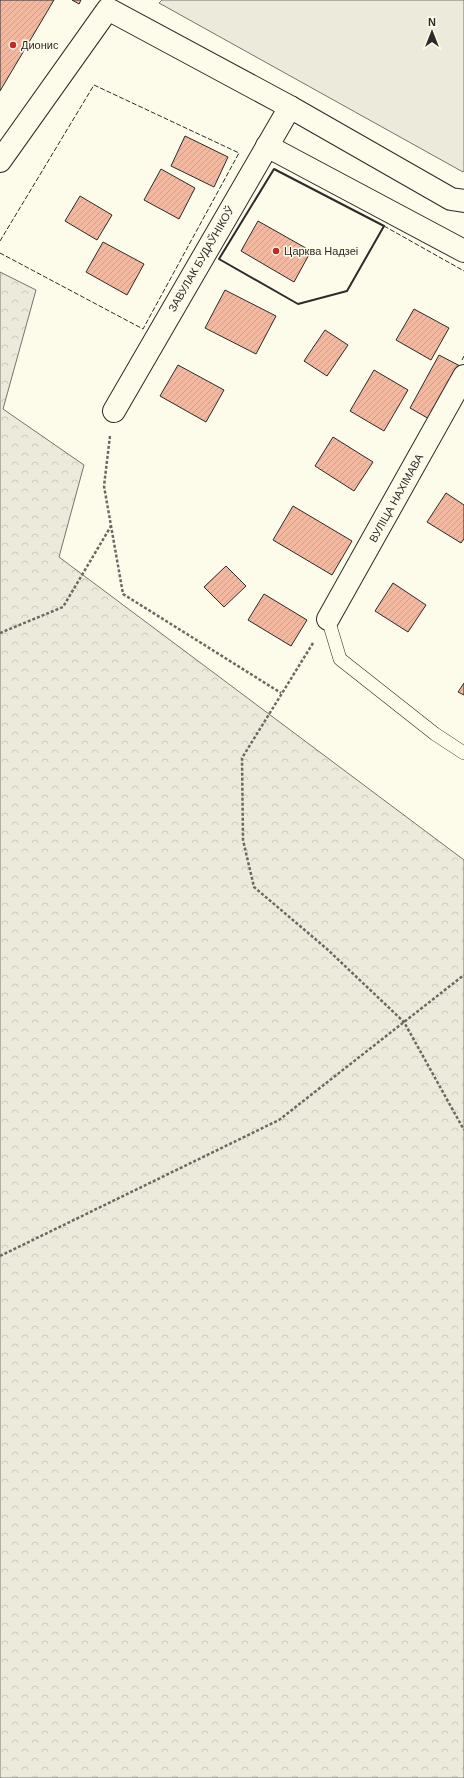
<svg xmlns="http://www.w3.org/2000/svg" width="464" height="1778" font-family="Arial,sans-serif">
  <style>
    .forest { fill: url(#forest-crowns); stroke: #74746e }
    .parking { fill: #eceadb; stroke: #74746e }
    .building { fill: url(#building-hatch); stroke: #2b2b2b }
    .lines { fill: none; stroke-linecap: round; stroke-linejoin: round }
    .lane-casing { stroke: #2b2b2b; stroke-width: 14 }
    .street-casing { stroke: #2b2b2b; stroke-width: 24 }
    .path { stroke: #6a6964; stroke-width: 2.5; stroke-dasharray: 3 2; stroke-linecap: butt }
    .lane { stroke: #fdfbea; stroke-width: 13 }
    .street { stroke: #fdfbea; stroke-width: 22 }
    .fence { stroke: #2b2b2b; stroke-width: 1; stroke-dasharray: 5 2; stroke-linecap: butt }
    .wall { stroke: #2b2b2b; stroke-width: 2 }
    .poi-dot { fill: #c62828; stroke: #fdfbea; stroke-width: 1.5 }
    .labels { text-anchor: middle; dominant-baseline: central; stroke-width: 3; stroke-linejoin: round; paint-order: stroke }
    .poi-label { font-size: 11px; fill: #2b2b2b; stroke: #fdfbea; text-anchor: start }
    .street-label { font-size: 11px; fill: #2b2b2b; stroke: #fdfbea }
  </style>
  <defs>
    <pattern id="forest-crowns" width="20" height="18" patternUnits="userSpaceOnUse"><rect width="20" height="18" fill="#ecebdb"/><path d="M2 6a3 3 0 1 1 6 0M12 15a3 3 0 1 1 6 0" fill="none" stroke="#cbcabc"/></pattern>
    <pattern id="building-hatch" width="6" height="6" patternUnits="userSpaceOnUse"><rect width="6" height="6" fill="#f2b8a0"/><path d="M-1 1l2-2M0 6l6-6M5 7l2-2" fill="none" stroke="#d09e8a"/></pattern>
  </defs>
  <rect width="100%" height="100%" fill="#fdfbea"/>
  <path class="forest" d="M 0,272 L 36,290 L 3,409 L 84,465 L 59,557 L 464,860 L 464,1778 L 0,1778 Z"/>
  <path class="parking" d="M 162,0 L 464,0 L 464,170 L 463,172 L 159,3 Z"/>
  <g class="building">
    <path d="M 0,0 L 54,0 L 0,91 Z"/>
    <path d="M 72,0 L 81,0 L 79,4 Z"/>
    <path d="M 185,136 L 228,157 L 214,187 L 171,166 Z"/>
    <path d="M 161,169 L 195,188 L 179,219 L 144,200 Z"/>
    <path d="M 80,196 L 112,215 L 97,240 L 65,221 Z"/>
    <path d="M 258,221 L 311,251 L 294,282 L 241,251 Z"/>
    <path d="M 103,242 L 144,264 L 127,295 L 86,272 Z"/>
    <path d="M 225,290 L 276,316 L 256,354 L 205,328 Z"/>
    <path d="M 414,309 L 449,328 L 431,360 L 396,340 Z"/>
    <path d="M 325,330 L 348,345 L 327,376 L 304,361 Z"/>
    <path d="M 439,355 L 460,366 L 431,420 L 410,408 Z"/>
    <path d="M 178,365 L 224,390 L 206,422 L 160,396 Z"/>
    <path d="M 374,370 L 408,390 L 384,431 L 350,411 Z"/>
    <path d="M 333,437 L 373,462 L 354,491 L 315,466 Z"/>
    <path d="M 446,493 L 464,505 L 464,539 L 461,543 L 427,522 Z"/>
    <path d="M 293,506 L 352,541 L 332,575 L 273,540 Z"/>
    <path d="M 226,566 L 246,586 L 224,607 L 204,587 Z"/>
    <path d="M 393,583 L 426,605 L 408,632 L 375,611 Z"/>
    <path d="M 264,594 L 307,620 L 291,646 L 248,620 Z"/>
    <path d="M 464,683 L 464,695 L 458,692 Z"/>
  </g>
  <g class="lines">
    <g class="lane-casing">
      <path id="lane" d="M 328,619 L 340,659 L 435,734 L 464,753"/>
    </g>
    <g class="street-casing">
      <g id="street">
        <path d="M 267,146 L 464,251"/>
        <path d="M 0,161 L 108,9 L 290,107 L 451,199 L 464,201"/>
        <path d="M 114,411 L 290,107"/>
        <path d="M 328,619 L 464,376"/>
      </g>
    </g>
    <g class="path">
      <path d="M 110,436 L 104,486 L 123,594 L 281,693"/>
      <path d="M 0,633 L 63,607 L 111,526"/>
      <path d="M 313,643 L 242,758 L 243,840 L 254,887 L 327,949 L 404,1022 L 464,1130"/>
      <path d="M 0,1256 L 279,1120 L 464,975"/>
    </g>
    <use href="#lane" class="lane"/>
    <use href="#street" class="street"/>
    <g class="fence">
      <path d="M 384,226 L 464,271"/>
      <path d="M 0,241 L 94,85 L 239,153 L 143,329 L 0,253"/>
      <path d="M 462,360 L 464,356"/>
    </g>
    <path class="wall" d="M 274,169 L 384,226 L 347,291 L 298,304 L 219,259 Z"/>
  </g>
  <g class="poi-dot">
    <circle cx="13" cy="45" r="4"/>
    <circle cx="276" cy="251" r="4"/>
  </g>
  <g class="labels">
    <g class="poi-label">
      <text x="21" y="45">Дионис</text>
      <text x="284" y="251">Царква Надзеі</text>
    </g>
    <g class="street-label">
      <text transform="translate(201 259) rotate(-60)">ЗАВУЛАК БУДАЎНІКОЎ</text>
      <text transform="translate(396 498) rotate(-61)">ВУЛІЦА НАХІМАВА</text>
    </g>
  </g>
  <g transform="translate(432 32)" stroke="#fdfbea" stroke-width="3" paint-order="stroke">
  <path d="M0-3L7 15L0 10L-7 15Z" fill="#2b2b2b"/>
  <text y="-6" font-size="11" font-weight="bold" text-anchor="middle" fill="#2b2b2b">N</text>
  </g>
</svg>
